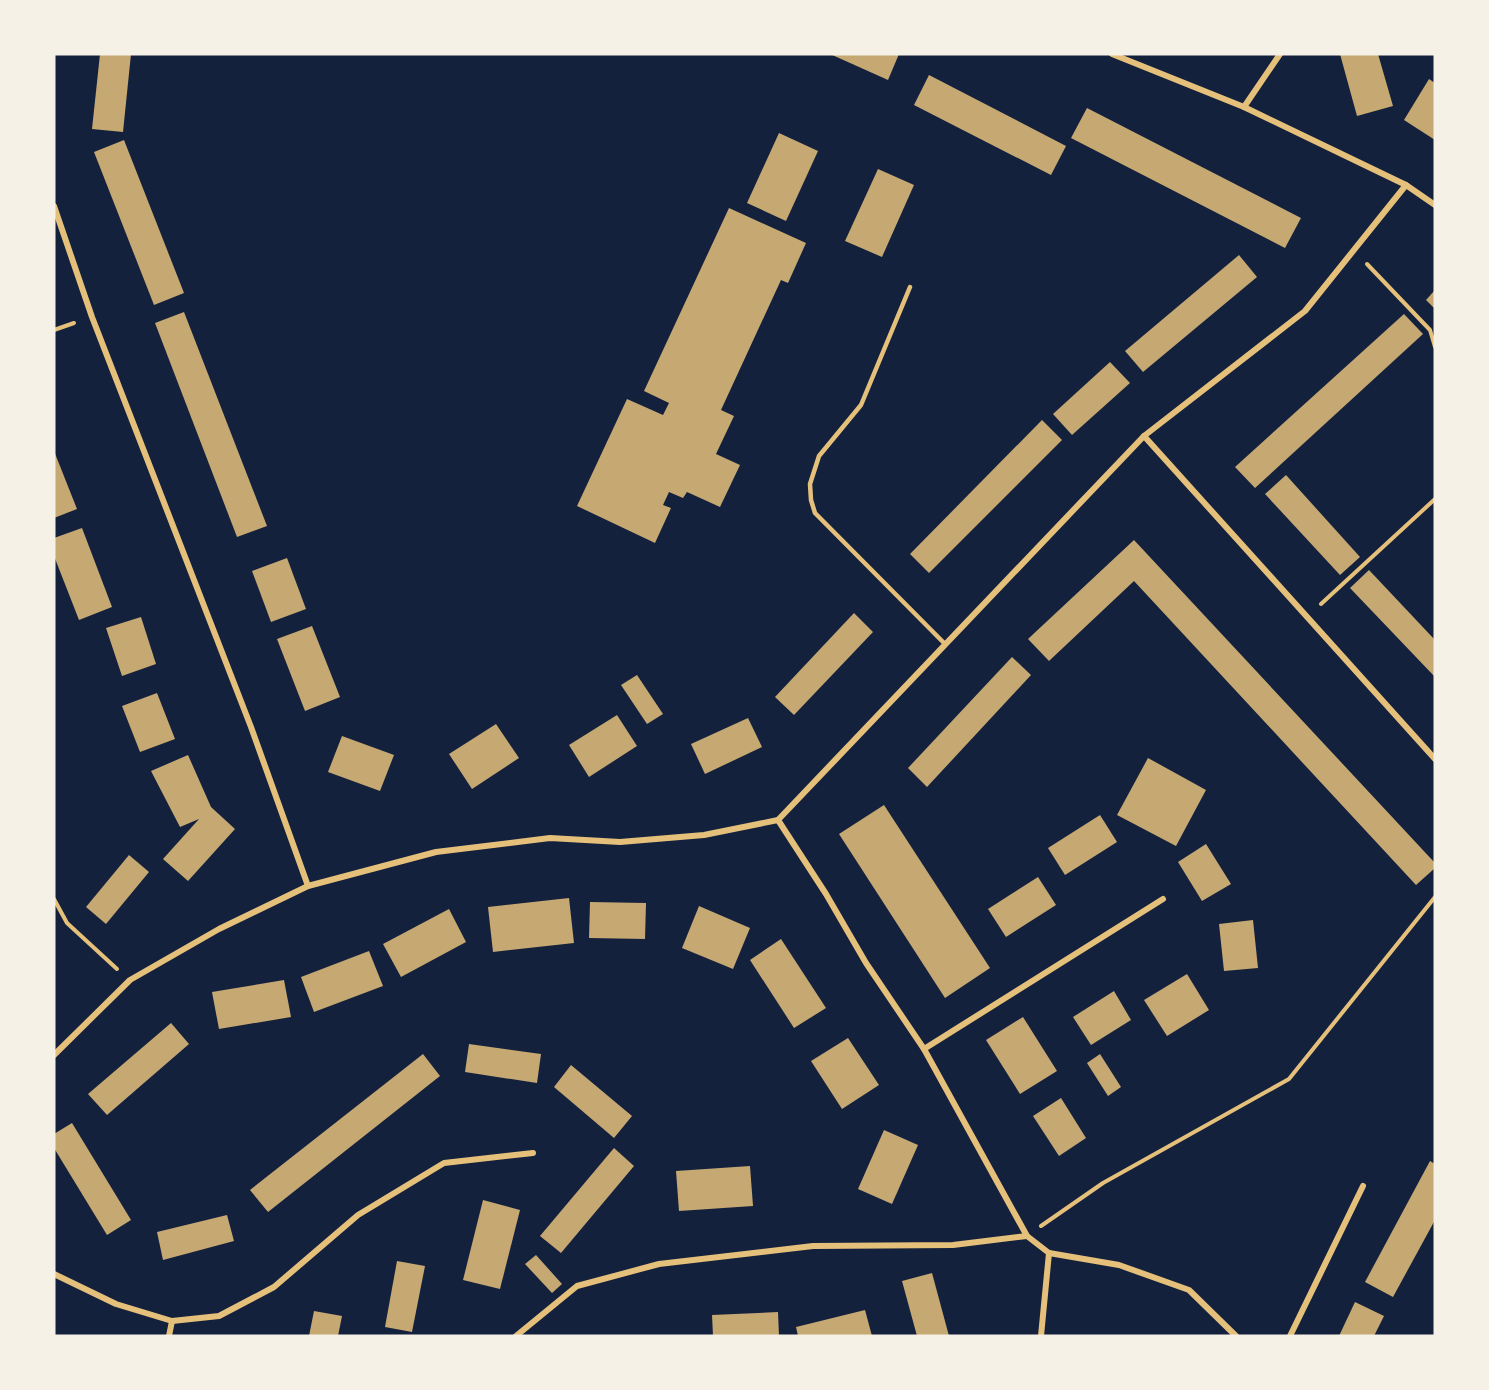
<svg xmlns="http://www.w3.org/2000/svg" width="1489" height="1390" font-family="Jost,sans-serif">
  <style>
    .building { fill: #c6a872 }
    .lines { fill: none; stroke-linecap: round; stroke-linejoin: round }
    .path { stroke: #e5c07b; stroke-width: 4 }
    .service { stroke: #e5c07b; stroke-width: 4.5 }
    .minor { stroke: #e5c07b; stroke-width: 6 }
  </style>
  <rect width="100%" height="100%" fill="#14213d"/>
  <g class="building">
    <path d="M 100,54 L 131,54 L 123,132 L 92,129 Z"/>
    <path d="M 830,54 L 899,54 L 888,80 Z"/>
    <path d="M 1340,54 L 1378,54 L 1393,106 L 1357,116 Z"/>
    <path d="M 929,75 L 1066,146 L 1051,175 L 914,105 Z"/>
    <path d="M 1429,79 L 1435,83 L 1435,140 L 1404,120 Z"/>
    <path d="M 1087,108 L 1301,218 L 1285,248 L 1071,138 Z"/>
    <path d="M 779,133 L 818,151 L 786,221 L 747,203 Z"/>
    <path d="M 124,140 L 184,293 L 154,305 L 94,152 Z"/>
    <path d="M 878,169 L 914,185 L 882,257 L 845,241 Z"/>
    <path d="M 729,208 L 806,243 L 788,283 L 781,280 L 721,410 L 734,416 L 716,454 L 740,465 L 720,507 L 687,492 L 683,498 L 669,492 L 663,505 L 671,508 L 655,543 L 577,506 L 627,399 L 663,415 L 669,403 L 644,391 Z"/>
    <path d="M 1239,255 L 1257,277 L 1143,372 L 1125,351 Z"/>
    <path d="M 1435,290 L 1435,309 L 1426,300 Z"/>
    <path d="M 184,312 L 267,526 L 237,537 L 155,323 Z"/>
    <path d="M 1404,314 L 1423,334 L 1255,488 L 1235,467 Z"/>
    <path d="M 1110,362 L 1130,383 L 1072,435 L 1053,414 Z"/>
    <path d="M 1042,420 L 1062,440 L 929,573 L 910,554 Z"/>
    <path d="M 54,451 L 77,509 L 54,518 Z"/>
    <path d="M 1286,475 L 1360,557 L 1340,575 L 1265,494 Z"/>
    <path d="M 82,528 L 112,607 L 79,620 L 54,556 L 54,538 Z"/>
    <path d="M 1134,540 L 1435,863 L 1435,868 L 1416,885 L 1134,581 L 1049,661 L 1028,639 Z"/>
    <path d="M 287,558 L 306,609 L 271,622 L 252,571 Z"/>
    <path d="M 1369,570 L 1435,640 L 1435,677 L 1350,588 Z"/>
    <path d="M 854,613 L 873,632 L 794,715 L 775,697 Z"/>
    <path d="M 141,617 L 156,664 L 122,676 L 106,628 Z"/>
    <path d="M 312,626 L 340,697 L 305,711 L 277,639 Z"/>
    <path d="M 1012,657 L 1031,675 L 927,787 L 908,768 Z"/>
    <path d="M 637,675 L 663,714 L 647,724 L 621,685 Z"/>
    <path d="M 157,693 L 175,739 L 140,752 L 122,706 Z"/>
    <path d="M 617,715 L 637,746 L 589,777 L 569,745 Z"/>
    <path d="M 748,718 L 762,747 L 705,774 L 691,744 Z"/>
    <path d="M 496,724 L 519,758 L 472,789 L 449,754 Z"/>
    <path d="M 342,736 L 394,755 L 380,791 L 328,772 Z"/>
    <path d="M 188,755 L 211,807 L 235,829 L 188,881 L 163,859 L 199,819 L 180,827 L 151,771 Z"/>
    <path d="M 1148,758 L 1206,790 L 1176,846 L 1117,815 Z"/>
    <path d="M 884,805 L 990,968 L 945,998 L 839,834 Z"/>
    <path d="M 1100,815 L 1117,842 L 1065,875 L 1048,848 Z"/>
    <path d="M 1206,844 L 1231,884 L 1202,901 L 1178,862 Z"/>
    <path d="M 129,855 L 149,872 L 106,924 L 86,907 Z"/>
    <path d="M 1038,877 L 1056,905 L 1006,937 L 988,909 Z"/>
    <path d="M 569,898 L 574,943 L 493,952 L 488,907 Z"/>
    <path d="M 590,902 L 646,903 L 645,939 L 589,938 Z"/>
    <path d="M 699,906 L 750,928 L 733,969 L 682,948 Z"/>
    <path d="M 449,909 L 466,942 L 401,977 L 383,944 Z"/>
    <path d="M 1253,920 L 1258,968 L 1224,971 L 1219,924 Z"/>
    <path d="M 781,939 L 826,1008 L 794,1028 L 750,960 Z"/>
    <path d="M 369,951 L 383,986 L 314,1012 L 301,977 Z"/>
    <path d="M 1187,974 L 1209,1010 L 1167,1036 L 1144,1000 Z"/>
    <path d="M 284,980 L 291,1017 L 219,1029 L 212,992 Z"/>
    <path d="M 1114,991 L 1131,1020 L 1091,1045 L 1073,1017 Z"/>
    <path d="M 1023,1017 L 1057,1071 L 1020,1094 L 986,1040 Z"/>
    <path d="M 171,1023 L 189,1044 L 107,1115 L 88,1094 Z"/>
    <path d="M 848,1038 L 879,1085 L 842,1109 L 811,1061 Z"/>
    <path d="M 469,1044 L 541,1054 L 537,1083 L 465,1072 Z"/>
    <path d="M 423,1054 L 440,1076 L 268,1212 L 250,1190 Z"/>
    <path d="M 1100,1054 L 1121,1087 L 1108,1096 L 1087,1063 Z"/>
    <path d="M 571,1065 L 632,1116 L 614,1138 L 554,1087 Z"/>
    <path d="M 1061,1098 L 1086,1138 L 1059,1156 L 1033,1116 Z"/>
    <path d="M 72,1123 L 131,1220 L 107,1235 L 54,1148 L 54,1134 Z"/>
    <path d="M 884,1130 L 918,1145 L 892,1204 L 858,1189 Z"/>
    <path d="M 614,1148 L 634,1166 L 561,1253 L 540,1236 Z"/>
    <path d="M 1430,1161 L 1435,1164 L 1435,1220 L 1393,1297 L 1365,1282 Z"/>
    <path d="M 750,1166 L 753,1206 L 679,1211 L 676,1171 Z"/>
    <path d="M 483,1200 L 520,1210 L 500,1289 L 463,1280 Z"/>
    <path d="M 227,1215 L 234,1241 L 163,1260 L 157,1232 Z"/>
    <path d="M 536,1255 L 562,1284 L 552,1293 L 525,1264 Z"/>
    <path d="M 397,1261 L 425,1266 L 412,1332 L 385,1327 Z"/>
    <path d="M 932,1273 L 949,1336 L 917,1336 L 902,1281 Z"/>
    <path d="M 1355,1302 L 1384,1316 L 1374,1336 L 1339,1336 Z"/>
    <path d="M 865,1310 L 872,1336 L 798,1336 L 796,1327 Z"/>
    <path d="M 314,1311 L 342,1316 L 338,1336 L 309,1336 Z"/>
    <path d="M 778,1312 L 779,1336 L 713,1336 L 712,1315 Z"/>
  </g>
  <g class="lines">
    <g class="path">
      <path d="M 1367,264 L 1430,330 L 1435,347"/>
      <path d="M 54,330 L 74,323"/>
      <path d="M 1321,604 L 1435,499"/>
      <path d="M 54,899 L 67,923 L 117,969"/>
      <path d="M 1041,1226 L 1103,1183 L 1289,1079 L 1435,897"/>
    </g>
    <path class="service" d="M 910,287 L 861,405 L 819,456 L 810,484 L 811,500 L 815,513 L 945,644"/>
    <g class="minor">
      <path d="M 1112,54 L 1244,107 L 1406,185 L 1435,205"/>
      <path d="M 1244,107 L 1280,54"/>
      <path d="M 54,206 L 92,317 L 251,727 L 308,886"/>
      <path d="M 1144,436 L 1435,759"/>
      <path d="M 778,820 L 826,894 L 866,963 L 924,1049 L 1027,1236 L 1049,1253 L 1119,1265 L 1189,1290 L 1236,1336"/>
      <path d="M 924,1049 L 1163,899"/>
      <path d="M 54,1055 L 130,980 L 219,929 L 308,886 L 436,852 L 550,838 L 620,842 L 704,835 L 778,820 L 1144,436 L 1305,311 L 1406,185"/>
      <path d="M 54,1274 L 116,1304 L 172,1321 L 219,1316 L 274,1287 L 358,1215 L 444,1163 L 533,1153"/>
      <path d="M 169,1336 L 172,1321"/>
      <path d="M 516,1336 L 577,1286 L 659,1264 L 813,1246 L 953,1245 L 1027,1236"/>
      <path d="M 1041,1336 L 1049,1253"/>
      <path d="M 1290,1336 L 1363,1186"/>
    </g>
  </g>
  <rect width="1489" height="1390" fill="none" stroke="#f6f1e7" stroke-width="111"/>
</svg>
